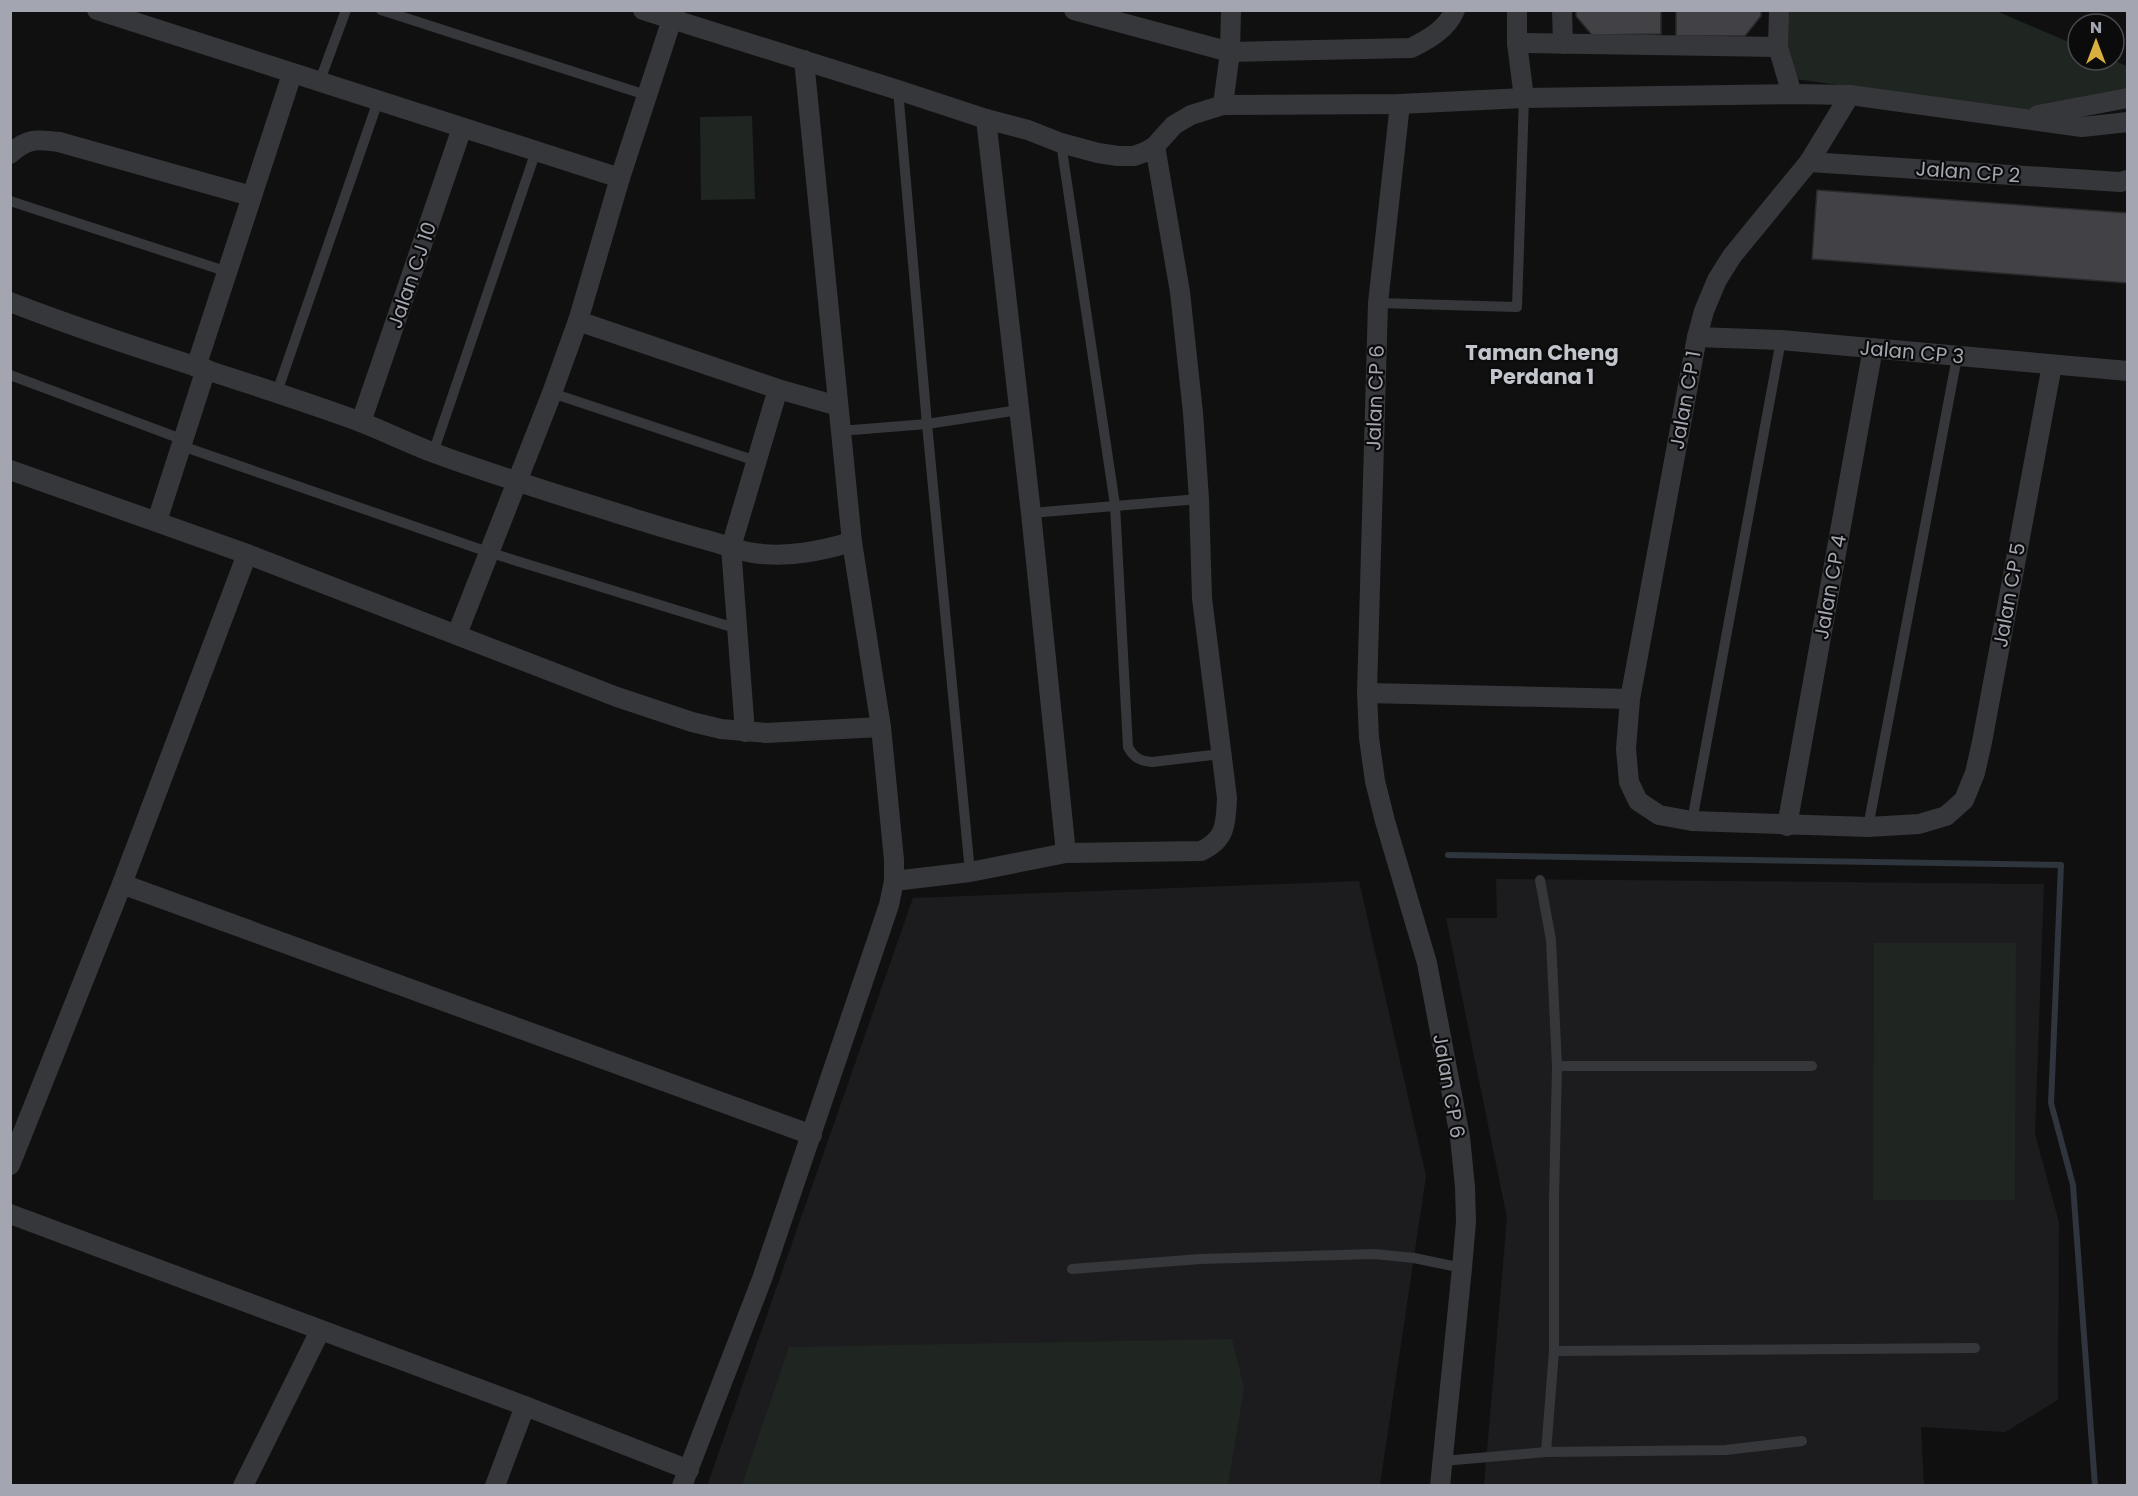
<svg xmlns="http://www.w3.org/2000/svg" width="2138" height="1496" viewBox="0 0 2138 1496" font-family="Poppins,sans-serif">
  <rect width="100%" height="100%" fill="#101011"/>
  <g fill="#1c1c1e">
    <polygon points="1496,879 2044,884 2035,1134 2059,1222 2058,1400 2005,1432 1921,1427 1924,1485 1484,1485 1507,1218 1446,918 1497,918"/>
    <polygon points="1359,881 1426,1176 1380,1485 707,1486 913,898"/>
  </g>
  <g fill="#1f2520">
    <polygon points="1994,10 2078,46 2078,60 2112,60 2127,66 2128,91 2040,113 1781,77 1781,11"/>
    <polygon points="752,116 755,199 701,200 700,117"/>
    <polygon points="1874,943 2016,943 2015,1200 1873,1200"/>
    <polygon points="1232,1339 1244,1388 1228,1485 742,1485 789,1347"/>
  </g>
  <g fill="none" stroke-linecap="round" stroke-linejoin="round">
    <polyline stroke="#2f353c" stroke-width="6" points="1448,855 2061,865 2051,1103 2073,1185 2095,1486"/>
  </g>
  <g fill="#424246" stroke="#2a2a2d" stroke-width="1.5">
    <polygon points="1576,10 1661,10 1661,34 1592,35 1576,16"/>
    <polygon points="1676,10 1761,10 1761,16 1745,36 1676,36"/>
    <polygon points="1817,190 2128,213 2128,283 1812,259"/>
  </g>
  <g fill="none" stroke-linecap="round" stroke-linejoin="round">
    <g stroke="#36373a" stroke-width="10">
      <polyline points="381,10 646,95"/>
      <polyline points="319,83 346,10"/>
      <polyline points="898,90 927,424 970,872"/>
      <path d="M1061 143 1115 505 1128 747C1134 758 1140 761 1152 762L1221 754"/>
      <polyline points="10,201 228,272"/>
      <polyline points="1378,303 1517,307 1524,98"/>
      <polyline points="10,375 184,440"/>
      <polyline points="277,392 378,101"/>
      <polyline points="552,393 756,461"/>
      <polyline points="840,431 927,424 1019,410"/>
      <polyline points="182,446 488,552 738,629"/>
      <polyline points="433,453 536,151"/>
      <polyline points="1031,513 1199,499"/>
      <polyline points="1692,821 1781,340"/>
      <polyline points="1868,827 1957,357"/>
      <polyline points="1540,880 1551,940 1557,1066 1554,1199 1554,1351 1546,1452"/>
      <polyline points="1557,1066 1812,1066"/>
      <polyline points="1072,1269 1200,1259 1374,1254 1414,1258 1462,1268"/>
      <polyline points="1554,1351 1975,1348"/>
      <polyline points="1443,1461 1546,1452 1726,1450 1802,1441"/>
    </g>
    <g stroke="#36373a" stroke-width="20">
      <polyline points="97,10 620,178"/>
      <polyline points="643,10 898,90 986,119 1028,130 1061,143 1098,153 1118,156 1134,156 1145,152 1155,146 1174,125 1191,115 1223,105 1400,104 1524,98 1792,94 1850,95 2082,127 2128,122"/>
      <path d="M1074 10 1230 52 1411 48C1429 39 1447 29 1455 10"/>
      <polyline points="1517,10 1517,43 1524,98"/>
      <polyline points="1562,10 1563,44"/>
      <polyline points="1779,10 1778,47 1792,94"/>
      <polyline points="1517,43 1778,47"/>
      <polyline points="1850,95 1809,162 1732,256 1717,280 1704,311 1697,337 1630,699 1626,749 1629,782 1638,801 1659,815 1692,821 1868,827 1919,824 1946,816 1964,800 1975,773 1982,742 2052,365"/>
      <polyline points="1400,104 1378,303 1367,693 1369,738 1375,781 1385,821 1427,963 1460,1137 1465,1187 1466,1222 1462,1268 1440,1486"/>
      <polyline points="1223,105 1230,52 1231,10"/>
      <polyline points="2038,115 2128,98"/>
      <polyline points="986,119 1031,513 1066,853"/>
      <path d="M10 154C27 138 37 139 59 142L251 196"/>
      <polyline points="1809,162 2120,182 2128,180"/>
      <path d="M10 302C125 347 243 379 358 421 384 431 408 443 434 453 499 477 566 497 632 518 658 526 684 534 710 541 725 545 739 551 754 553 788 558 820 551 852 542"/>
      <polyline points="578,321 778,389 838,406"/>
      <polyline points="1697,337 1781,340 2128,371"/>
      <polyline points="196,367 292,74"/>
      <polyline points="361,422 462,128"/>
      <polyline points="10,470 247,554 617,697 692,722 721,729 766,733 881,727"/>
      <polyline points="157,521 206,369"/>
      <polyline points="457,634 552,393 578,321 620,178 675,10"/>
      <polyline points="1367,693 1630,699"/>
      <polyline points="745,732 731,547 778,389"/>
      <polyline points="1787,826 1873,348"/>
      <path d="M894 881 970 872 1066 853 1201 851C1226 840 1226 823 1227 798L1202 598 1199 499 1193 413 1180 292 1155 146"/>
      <polyline points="122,884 812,1135"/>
      <polyline points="10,1165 122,884 247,554"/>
      <polyline points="10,1214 525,1406 689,1470"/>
      <polyline points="243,1486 320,1331"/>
      <polyline points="495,1486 525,1406"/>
      <polyline points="682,1486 762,1279 889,905 894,881 894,860 881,727 852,542 804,60"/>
    </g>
  </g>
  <g text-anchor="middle" stroke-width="4.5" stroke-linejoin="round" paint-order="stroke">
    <g font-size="20" fill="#a3a6b0" stroke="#0b0b0c">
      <text transform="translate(1968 172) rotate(4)" y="7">Jalan CP 2</text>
      <text transform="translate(412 275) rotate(-71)" y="7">Jalan CJ 10</text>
      <text transform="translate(1912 352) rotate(5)" y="7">Jalan CP 3</text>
      <text transform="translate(1375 398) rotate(-88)" y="7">Jalan CP 6</text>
      <text transform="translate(1685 400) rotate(-80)" y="7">Jalan CP 1</text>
      <text transform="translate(1830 587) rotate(-80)" y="7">Jalan CP 4</text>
      <text transform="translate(2009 595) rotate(-80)" y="7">Jalan CP 5</text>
      <text transform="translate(1449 1086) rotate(80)" y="7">Jalan CP 6</text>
    </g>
    <g font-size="21" font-weight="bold" fill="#c3c5cd" stroke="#0b0b0c">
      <text x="1542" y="360">Taman Cheng<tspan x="1542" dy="24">Perdana 1</tspan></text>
    </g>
  </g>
  <rect width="2138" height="1496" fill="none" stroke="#a3a6b0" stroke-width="24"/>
  <g transform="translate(2096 42)"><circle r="28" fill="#0b0b0c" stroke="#48494e" stroke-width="1.5"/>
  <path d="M0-4.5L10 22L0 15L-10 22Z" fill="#d9af40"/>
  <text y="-9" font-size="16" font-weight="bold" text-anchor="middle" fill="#a3a6b0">N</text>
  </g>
</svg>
